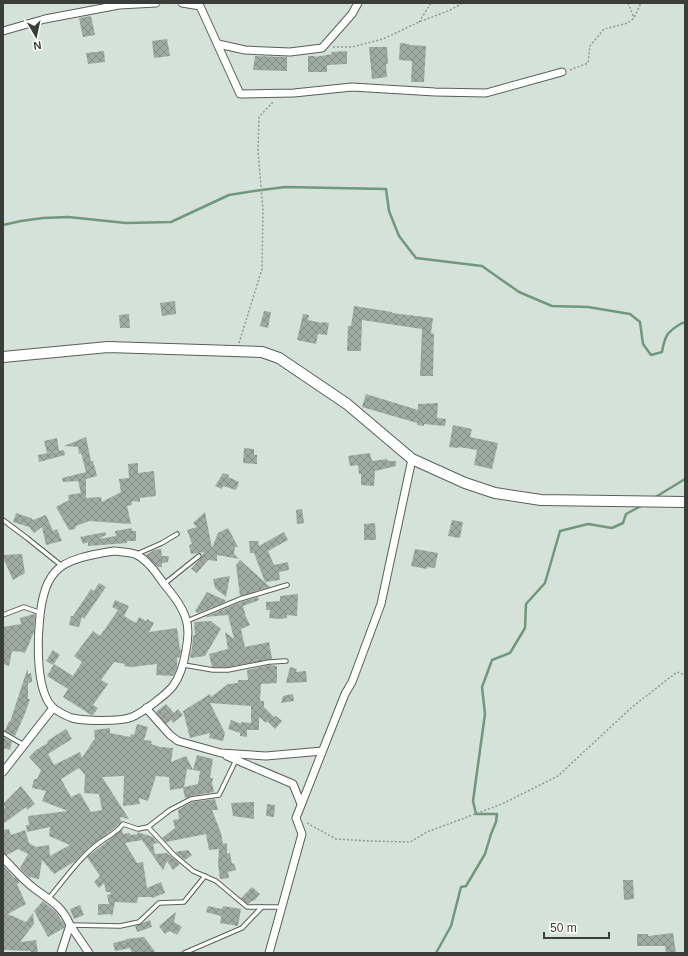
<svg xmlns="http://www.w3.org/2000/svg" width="688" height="956" viewBox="0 0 688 956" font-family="Arial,sans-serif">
  <defs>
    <pattern id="building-cross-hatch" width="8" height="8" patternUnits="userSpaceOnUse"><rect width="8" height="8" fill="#9faaa2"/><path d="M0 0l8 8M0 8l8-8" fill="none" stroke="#838c85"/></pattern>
  </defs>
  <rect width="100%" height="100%" fill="#d5e2d9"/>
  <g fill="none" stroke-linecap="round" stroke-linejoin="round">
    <g stroke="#70987d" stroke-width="2.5">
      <path d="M3 225 21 221 43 218 68 217 126 223 171 222 229 195 254 191 285 187 386 189 389 211 399 236 416 258 482 266 519 292 552 306 588 307 630 314 640 322 643 344 651 355 662 352C665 335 667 332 682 323H685"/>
      <polyline points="654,498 685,479"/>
      <polyline points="436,953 451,926 461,887 466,886 485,854 491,834 496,822 497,814 476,814 473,801 485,714 482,687 492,660 510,653 525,628 526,604 545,583 560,531 588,524 612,528 623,523 626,514 641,506"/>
    </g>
  </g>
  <g fill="url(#building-cross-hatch)" fill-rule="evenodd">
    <polygon points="91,16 95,35 83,37 79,18"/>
    <polygon points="167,39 170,56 154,58 152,41"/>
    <polygon points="400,43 409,44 409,45 426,46 424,82 411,82 412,61 399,60"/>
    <polygon points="369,47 387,47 388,64 386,64 387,77 372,79"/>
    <polygon points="104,51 105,62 88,64 86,53"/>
    <polygon points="347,51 347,64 327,65 327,72 308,72 308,56 315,56 315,57 332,54 331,52"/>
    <polygon points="255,56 287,57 287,71 253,70"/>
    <polygon points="175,301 176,314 162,316 160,303"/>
    <polygon points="354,306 392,312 392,313 433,318 431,333 434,334 433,376 420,376 422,329 362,320 361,351 347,351 348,326 351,326"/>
    <polygon points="264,311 271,312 268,328 260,326"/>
    <polygon points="129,314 130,328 120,328 119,315"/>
    <polygon points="303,314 309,315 308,320 322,323 322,322 329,323 327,335 318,334 316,344 297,340"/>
    <polygon points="366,394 418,410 418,404 438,403 437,418 446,419 445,426 424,424 424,426 417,425 417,423 362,407"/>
    <polygon points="453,425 472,429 470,437 498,443 492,469 474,465 477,450 459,447 458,448 449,447"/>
    <polygon points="86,437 91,461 93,461 97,476 86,479 86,498 101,497 102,502 121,492 119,479 129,478 128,464 138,463 138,473 154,471 156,496 140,498 140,502 132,501 132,505 127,506 131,524 89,521 76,526 75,529 69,530 56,507 69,500 68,495 81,493 78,481 63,482 62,478 86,472 81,453 79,454 78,447 64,446"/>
    <polygon points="57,438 59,451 47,453 44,441"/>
    <polygon points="244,448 254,449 254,455 257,455 257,464 243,463"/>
    <polygon points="64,450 65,455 39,462 38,455"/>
    <polygon points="370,453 372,461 387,459 388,461 396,461 396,466 375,471 374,486 361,485 361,474 359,474 358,465 350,466 348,456"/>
    <polygon points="223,473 229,475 228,477 239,482 236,490 223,486 222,489 215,486"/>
    <polygon points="302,509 304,523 297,524 296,510"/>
    <polygon points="205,512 212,548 218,533 228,528 238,547 235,547 234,554 239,559 217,555 217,561 208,560 197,573 191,569 201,558 204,552 191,554 189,545 192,544 187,530 197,527 193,523"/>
    <polygon points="16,513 31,518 33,520 46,515 53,531 57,529 62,541 46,545 42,527 34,533 29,527 13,522"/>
    <polygon points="452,520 463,522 460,538 448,536"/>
    <polygon points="375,523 376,540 364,540 364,524"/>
    <polygon points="132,528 132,531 136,531 136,541 127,541 127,543 88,546 88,542 83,544 80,537 106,532 106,535 98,539 116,536 115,531"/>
    <polygon points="284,532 288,540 268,551 274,565 288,562 289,570 279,572 280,580 265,582 254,553 250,553 249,541 258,541 259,546"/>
    <polygon points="161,549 162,556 169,556 168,562 162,563 162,567 158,567 146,555 154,550"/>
    <polygon points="415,549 438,553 435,568 427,567 427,569 411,566"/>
    <polygon points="22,554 25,573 13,580 4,560 4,555"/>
    <polygon points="240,560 258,576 270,587 240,596 236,565"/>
    <polygon points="230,576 226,597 215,588 213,579"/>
    <polygon points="99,583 106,587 84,619 82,617 79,627 69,625 71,616 73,616 91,589 94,591"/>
    <polygon points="207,592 225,600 225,602 198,613 195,611"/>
    <polygon points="298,594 297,616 287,615 287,618 279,619 269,618 270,610 266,610 266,602 280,601 280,596"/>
    <polygon points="258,597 259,600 243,606 246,617 250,625 241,629 245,647 269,642 272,659 228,667 212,667 209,654 228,649 225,632 234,639 228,615 205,617 241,602"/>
    <polygon points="115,600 129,606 124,616 136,623 139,617 146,621 147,619 154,623 149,632 177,628 180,650 181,649 180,657 177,658 177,668 173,676 156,675 157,664 131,667 124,666 125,664 114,662 101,680 108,684 93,705 98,708 93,715 91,715 63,697 68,689 47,676 54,664 73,676 82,662 74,656 93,631 100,636 118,610 112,607"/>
    <polygon points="34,614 35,614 34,632 25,653 18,651 18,652 12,651 9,666 3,664 3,627 21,624 20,618"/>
    <polygon points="211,621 221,629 205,656 191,658 190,656 192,648 193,635 195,635 194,622"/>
    <polygon points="53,650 60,655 53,665 46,661"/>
    <polygon points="269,665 277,666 277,683 261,684 260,701 264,701 264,707 274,717 276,716 282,721 275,729 267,721 266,723 259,717 259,730 247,730 247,737 240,736 240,733 228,729 231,720 241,724 241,722 251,723 251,706 210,703 225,733 223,741 209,738 210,733 190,738 183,711 210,694 211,697 228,684 238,683 238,680 248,680 247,670"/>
    <polygon points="290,667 297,669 296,672 306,671 307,682 286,683"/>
    <polygon points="27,670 28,670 28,674 31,673 32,679 32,682 28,683 28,699 30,699 24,716 15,736 5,731 9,721 10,722"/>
    <polygon points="293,694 294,701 281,703 283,696"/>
    <polygon points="166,704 174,713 178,709 183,715 173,723 171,720 166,724 156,712"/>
    <path d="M137 724 148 727 144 740 152 741 151 744 160 747 173 748 171 762 186 756 193 770 187 769 184 787 198 784 200 771 193 770 197 755 213 759 210 778H213L212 783 214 792 191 796 185 798 183 788 170 790 169 777 156 776 148 801 139 798 140 804 123 806 124 776 102 777 129 819 120 817 121 822 116 827 90 846 74 862 54 874 42 860 39 879 29 877 20 868 28 854 18 849 7 855 3 853V830L9 829 11 835 25 830 29 843 36 847 49 845 50 856 70 845 49 836 50 827 27 832 26 825H29L28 816 68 811 42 801 46 791 32 788 34 779H37L41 770 29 757 36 750 48 743 47 741 66 729 72 739 48 754 54 765 80 752 82 758 95 738 94 730 110 728V733L130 737 131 734 134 735ZM79 768 85 775 84 793 99 794 102 810 91 812 80 793 71 797 61 779Z"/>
    <polygon points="3,737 12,742 10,750 3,748"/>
    <polygon points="21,786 35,804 27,810 26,807 3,824 3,810 5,807 3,804"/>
    <polygon points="215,799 218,810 212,810 221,833 223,844 227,843 227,854 230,853 232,864 234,863 236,870 228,872 229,878 220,879 218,864 219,849 209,850 206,834 166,842 162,838 175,828 173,820 179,819 178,810 192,802"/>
    <polygon points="254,802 254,819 233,816 231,803"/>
    <polygon points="267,804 275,805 274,817 266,816"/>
    <polygon points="122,830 123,834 130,833 130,835 138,834 137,832 153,837 158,843 153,844 155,854 167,853 180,864 173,870 167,861 163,870 142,840 125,843 137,863 143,862 147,888 161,882 165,893 152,898 152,897 138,897 137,903 115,902 112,917 111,914 98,915 98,904 109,904 107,895 111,894 110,892 106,892 104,883 99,888 94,882 100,876 87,857"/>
    <polygon points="188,850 192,855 185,860 175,852"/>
    <polygon points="3,865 14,878 15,877 20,882 17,884 26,904 8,914 26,922 33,913 34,924 20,942 36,940 38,953 31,953 31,951 3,950"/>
    <polygon points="623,880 633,880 634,899 624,900"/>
    <polygon points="252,887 260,894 254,901 253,900 248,904 241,898"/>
    <polygon points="43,901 56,912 65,925 64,928 48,937 34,911"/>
    <polygon points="80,905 84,915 74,919 70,909"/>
    <polygon points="208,906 222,909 223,906 241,909 238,926 220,923 221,916 206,912"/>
    <polygon points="176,912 174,922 182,927 177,935 170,931 165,934 159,926"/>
    <polygon points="150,920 152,927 137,932 135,926"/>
    <polygon points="673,933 676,953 666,953 665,946 637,946 637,934 648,934 648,936"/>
    <polygon points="144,937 156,953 132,953 130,948 115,951 113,943 126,940 126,939"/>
  </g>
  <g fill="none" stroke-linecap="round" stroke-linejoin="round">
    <defs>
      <g id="lane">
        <polyline points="3,520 27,538 62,566"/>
        <polyline points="137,554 162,543 177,534"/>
        <polyline points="164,584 199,556"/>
        <polyline points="3,615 24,607 41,613"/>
        <polyline points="187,621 240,599 287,585"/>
        <polyline points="184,665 213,670 228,670 269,662 286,661"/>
        <polyline points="3,733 24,745"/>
        <polyline points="148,827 174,855 193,871 216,881 247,907 282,907"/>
        <path d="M49 898C65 879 80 857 99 843 108 836 117 833 123 824L138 829 148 827 170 810 191 799 219 795 236 760"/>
        <polyline points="71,925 120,926 139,922 159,903 184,902 205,876"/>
        <polyline points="184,953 242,928 262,907"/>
      </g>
      <g id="street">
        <polyline points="182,3 200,6 240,94 294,93 352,87 435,92 486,93 562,72"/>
        <polyline points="3,31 45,19 119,5 156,3"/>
        <polyline points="218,44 245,50 290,52 322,48 352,14 358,3"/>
        <path d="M114 551C121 552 128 552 135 554 147 559 157 574 164 584 173 595 182 606 186 619 189 628 188 640 186 650 184 663 181 675 173 686 167 694 142 713 132 717 120 722 85 721 72 718 66 716 61 713 56 710 32 695 37 617 44 594 46 586 50 578 55 572 67 558 96 554 114 551Z"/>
        <polyline points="146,708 170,735 178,741 221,753 266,756 322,751"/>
        <polyline points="227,756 293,784 301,804"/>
        <polyline points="3,772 53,708"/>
        <path d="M3 858C13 868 23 880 35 889 50 900 62 906 70 925L61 953"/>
        <polyline points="70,925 89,953"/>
        <polyline points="269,953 302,834 296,818 345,694 352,682 381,604 412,459"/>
      </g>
      <polyline id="secondary" points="3,357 108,347 262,352 279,358 347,404 412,459 465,483 495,493 541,500 685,502"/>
    </defs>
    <use href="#lane" stroke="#566059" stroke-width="5.5"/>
    <use href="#street" stroke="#566059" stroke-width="9"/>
    <use href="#secondary" stroke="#566059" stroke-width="12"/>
    <g stroke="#8f9892" stroke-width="1.5" stroke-dasharray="2 2" stroke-linecap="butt">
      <polyline points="628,3 634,18"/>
      <polyline points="419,22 431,3"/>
      <polyline points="333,47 352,47 383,39 419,22 448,11 463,3"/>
      <polyline points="570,70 588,63 590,46 604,29 628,23 634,18 641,3"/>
      <polyline points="239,343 262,269 263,210 258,151 259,117 273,102"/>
      <polyline points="307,823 336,839 370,841 410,842 427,832 502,804 558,776 631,708 677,672 685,675"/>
    </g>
    <use href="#lane" stroke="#fff" stroke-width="3.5"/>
    <use href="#street" stroke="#fff" stroke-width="7"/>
    <use href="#secondary" stroke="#fff" stroke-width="10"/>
  </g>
  <rect width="688" height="956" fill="none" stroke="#393e3a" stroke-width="8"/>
  <g transform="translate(36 36) rotate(171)" stroke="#ffffff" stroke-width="3" paint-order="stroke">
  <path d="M0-3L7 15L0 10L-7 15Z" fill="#393e3a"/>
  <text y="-6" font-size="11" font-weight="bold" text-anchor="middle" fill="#393e3a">N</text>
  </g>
  <path d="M544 932v6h65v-6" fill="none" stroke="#393e3a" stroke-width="2"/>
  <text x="550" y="932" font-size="12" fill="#393e3a" stroke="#ffffff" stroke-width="3" paint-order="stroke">50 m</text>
</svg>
